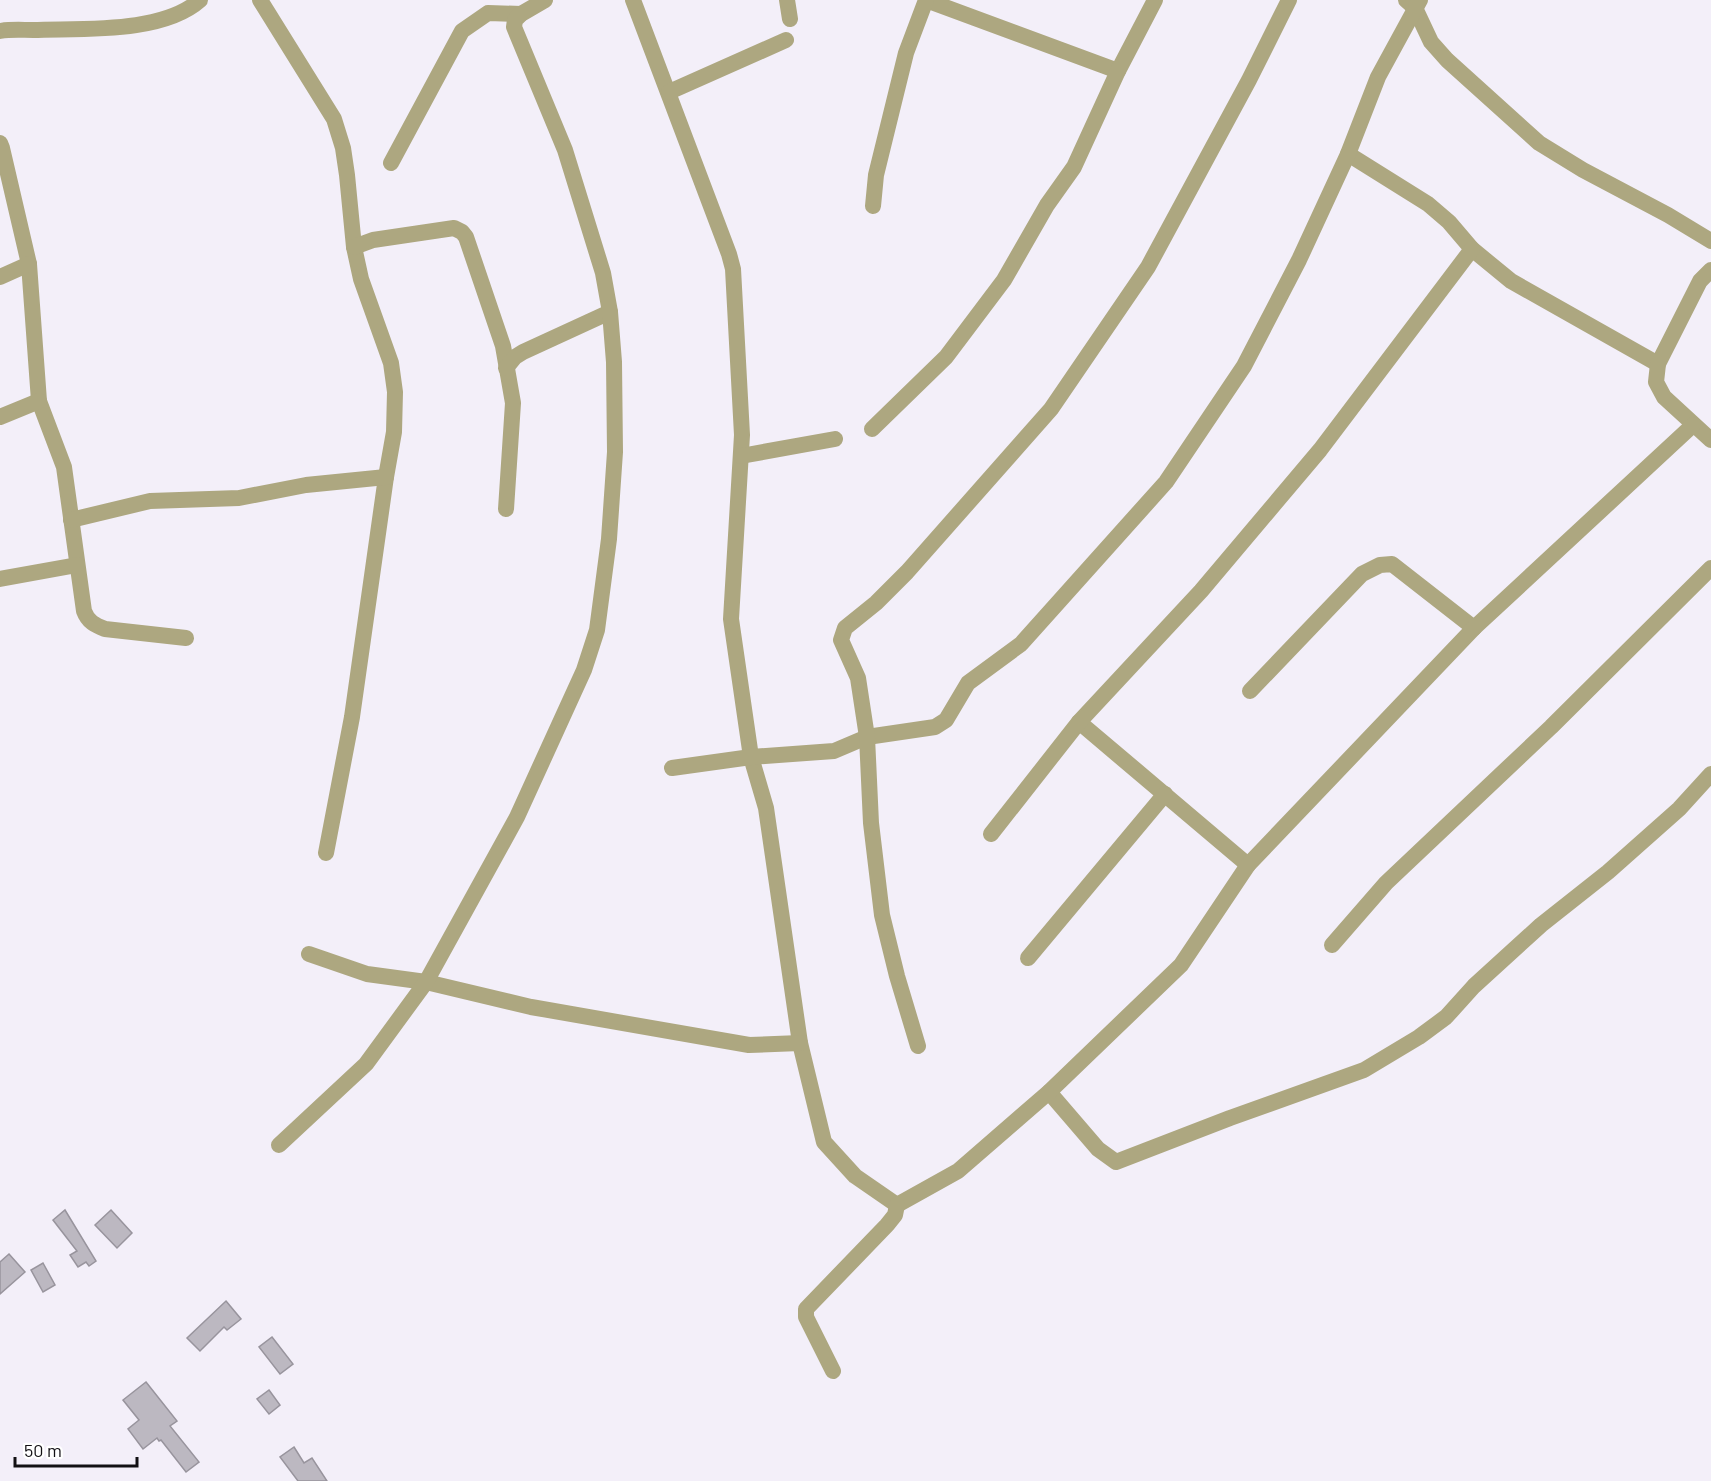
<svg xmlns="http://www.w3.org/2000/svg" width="1711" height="1481" viewBox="0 0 1711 1481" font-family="Barlow,sans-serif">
  <rect width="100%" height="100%" fill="#f3eff9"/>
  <g fill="#bcb8c1" stroke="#98949d" stroke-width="1.5">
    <polygon points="65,1210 96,1261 89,1266 86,1262 78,1267 70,1255 77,1251 53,1220"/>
    <polygon points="111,1210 132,1233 117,1248 95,1225"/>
    <polygon points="9,1254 25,1272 0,1294 0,1262"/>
    <polygon points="43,1263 55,1285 43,1292 31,1270"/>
    <polygon points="226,1301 241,1319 227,1330 224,1327 200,1351 187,1338"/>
    <polygon points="272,1337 293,1364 280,1374 259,1347"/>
    <polygon points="146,1382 177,1421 170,1426 199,1462 186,1472 161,1440 159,1441 157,1438 143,1449 128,1429 139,1420 123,1400"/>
    <polygon points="269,1390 280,1405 269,1414 257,1399"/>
    <polygon points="294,1447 304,1463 312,1458 327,1481 298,1481 280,1457"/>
  </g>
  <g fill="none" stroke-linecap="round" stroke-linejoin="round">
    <g stroke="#ada780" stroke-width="16">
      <polyline points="260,0 334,119 343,148 347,175 354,247 361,279 391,363 395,392 394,432 386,477 352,717 326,853"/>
      <polyline points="633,0 729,254 733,269 742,435 731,619 751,757 766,808 800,1043 824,1142 855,1176 897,1205"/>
      <polyline points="787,0 790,19"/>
      <polyline points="926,0 1118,71"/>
      <polyline points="1406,0 1415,8 1431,42 1447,60 1539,143 1583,170 1668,215 1711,241"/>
      <path d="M0 31C11 29 22 30 33 30 81 28 162 34 200 0"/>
      <polyline points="669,92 786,40"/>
      <path d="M0 143 2 148 29 264 39 401 64 467 84 611C88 622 95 625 105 629L186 638"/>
      <polyline points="1348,154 1428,204 1449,222 1472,249 1511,281 1658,364"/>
      <polyline points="391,163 462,31 488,13 521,14"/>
      <polyline points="873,206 876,175 906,53 926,0"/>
      <polyline points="354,247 373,240 454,228 462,232 466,237 503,346 513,403 506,509"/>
      <polyline points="1711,270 1700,281 1658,364 1656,382 1664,397 1711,440"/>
      <polyline points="0,277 29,264"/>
      <polyline points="506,368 515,357 523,352 610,312"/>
      <polyline points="0,417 39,401"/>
      <polyline points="872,429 946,357 1004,280 1047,205 1074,167 1118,71 1155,0"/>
      <polyline points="741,456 835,439"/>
      <polyline points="71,520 150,501 239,498 306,485 386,477"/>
      <polyline points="0,579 77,565"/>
      <polyline points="1250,691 1362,574 1380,565 1392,564 1474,628"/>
      <polyline points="1079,722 1248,865"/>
      <polyline points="672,768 751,757 834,751 867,737 935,727 946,720 968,683 1021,644 1166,482 1244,366 1299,260 1348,154 1378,77 1420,0"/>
      <polyline points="991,834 1079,722 1201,591 1320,450 1472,249"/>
      <polyline points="1332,945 1386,883 1551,727 1711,568"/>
      <polyline points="309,954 367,974 426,982 531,1007 749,1045 800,1043"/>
      <polyline points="1028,958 1165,794"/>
      <polyline points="918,1046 897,976 882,915 871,823 867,737 858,678 841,640 845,628 876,603 907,572 1051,409 1148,267 1249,80 1289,0"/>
      <polyline points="1049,1092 1098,1149 1116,1162 1230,1118 1364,1070 1419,1037 1446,1017 1474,986 1541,925 1608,872 1679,809 1711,774"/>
      <polyline points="279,1145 366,1064 426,982 517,817 584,670 597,630 609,539 615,452 614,362 610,312 603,273 565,150 514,27 515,20 521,14 545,0"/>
      <polyline points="897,1205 958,1171 1049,1092 1181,965 1248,865 1474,628 1693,425"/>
      <polyline points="833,1371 806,1317 806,1309 887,1225 895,1215 897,1205"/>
    </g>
  </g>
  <path d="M15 1457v9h122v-9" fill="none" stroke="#121014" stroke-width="3"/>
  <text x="24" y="1457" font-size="18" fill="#121014" stroke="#ffffff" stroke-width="4.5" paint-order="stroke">50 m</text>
</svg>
